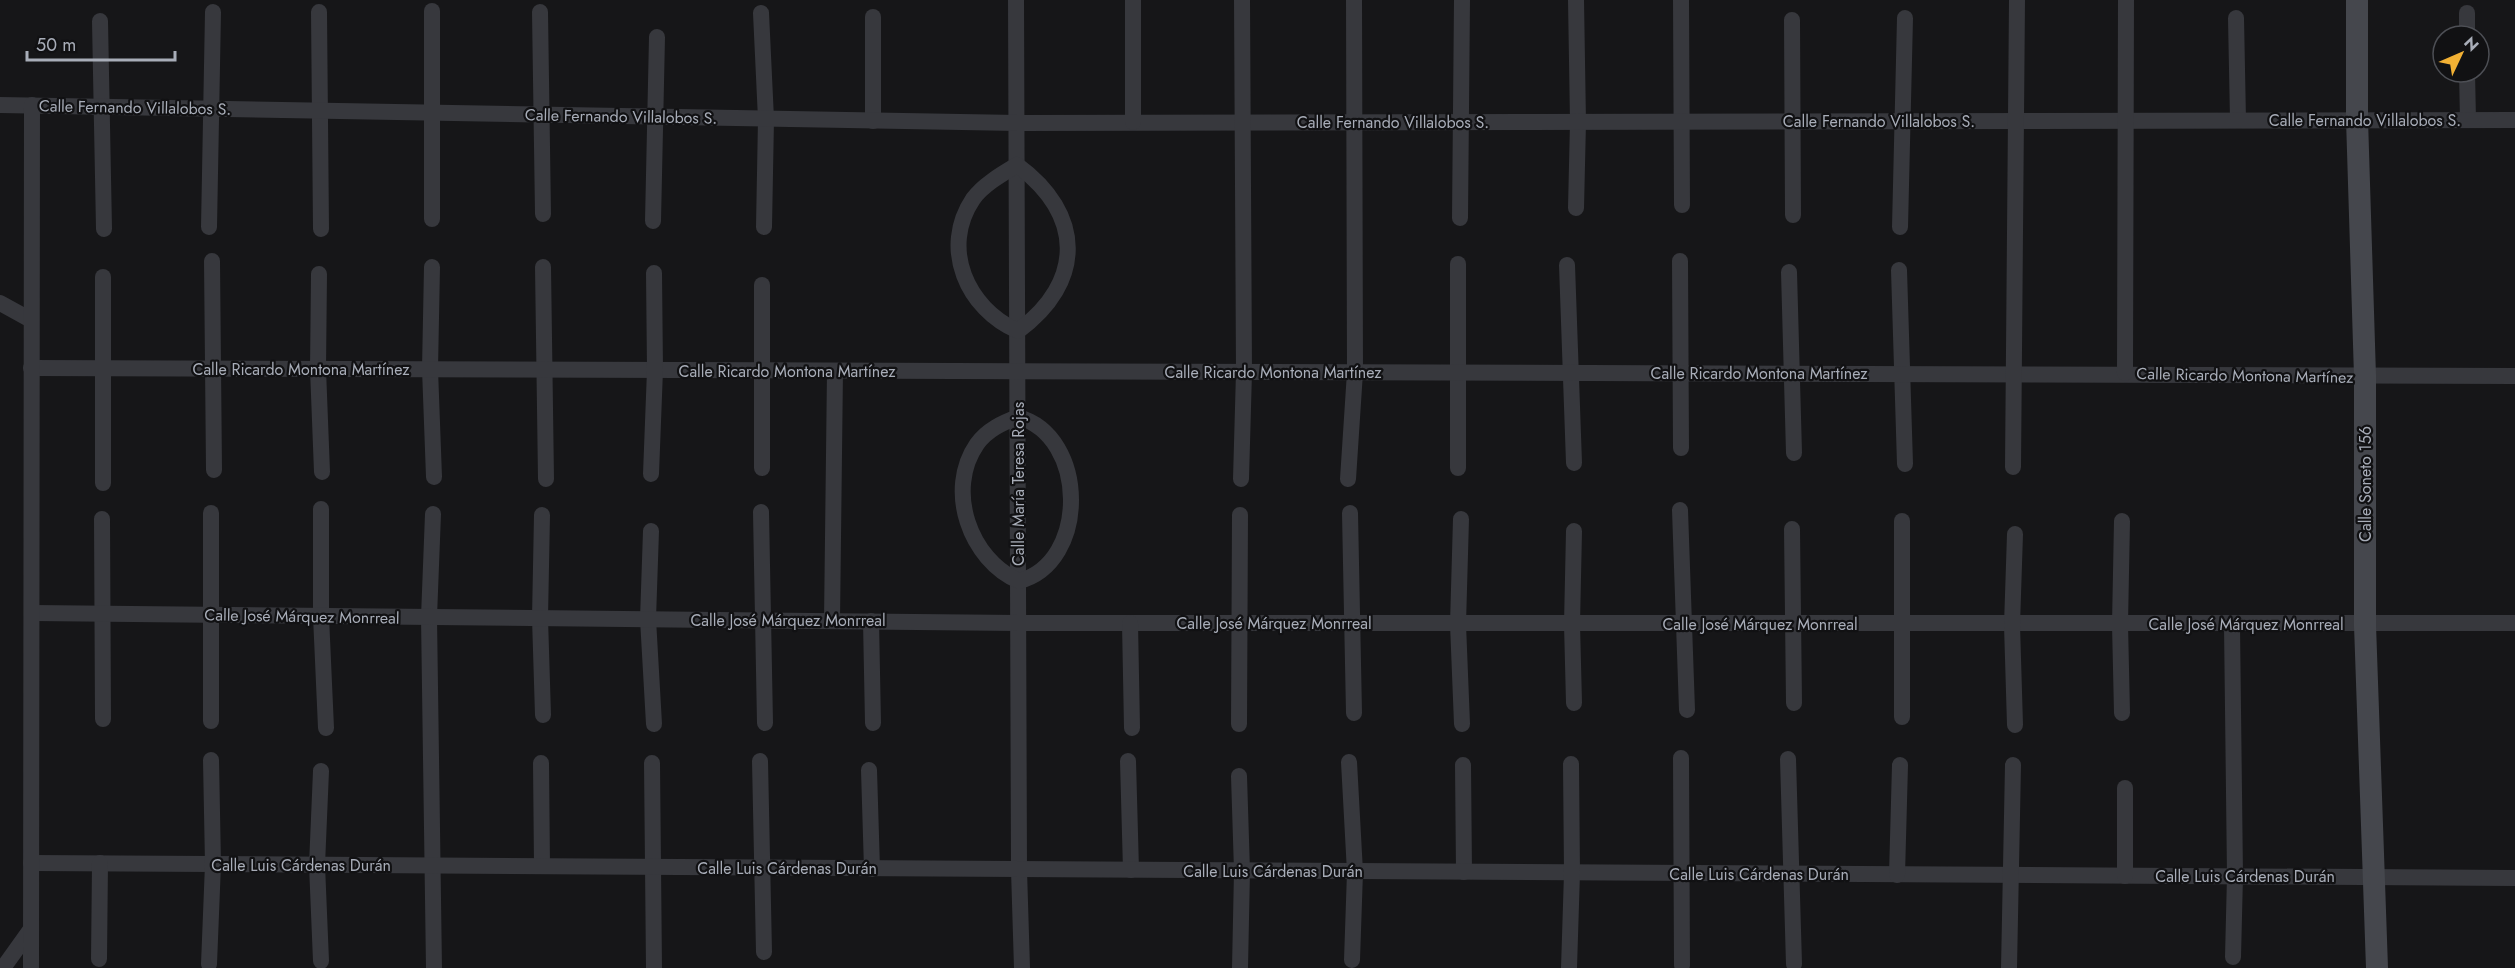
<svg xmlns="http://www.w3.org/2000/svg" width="2515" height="968" viewBox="0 0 2515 968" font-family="Jost,sans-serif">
  <rect width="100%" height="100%" fill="#161618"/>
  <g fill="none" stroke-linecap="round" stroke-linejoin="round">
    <g stroke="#37383d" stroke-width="16">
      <polyline points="1016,0 1019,870 1022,968"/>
      <polyline points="1576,0 1578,122 1576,208"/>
      <polyline points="1681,0 1682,205"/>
      <polyline points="319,12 321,229"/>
      <polyline points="540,12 543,214"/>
      <polyline points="761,13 766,119 764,227"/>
      <polyline points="2467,13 2467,36"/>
      <polyline points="873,17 873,121"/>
      <polyline points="2236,18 2238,120"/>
      <polyline points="1792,20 1793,215"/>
      <polyline points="100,21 104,229"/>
      <polyline points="2467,72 2468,120"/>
      <polyline points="0,105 1018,123 2515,120"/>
      <polyline points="1133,122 1133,0"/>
      <path d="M1017 165C1084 214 1085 282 1018 331 967 309 940 248 973 199 983 185 1002 174 1017 165Z"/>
      <polyline points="1460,218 1462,0"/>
      <polyline points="432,219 432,11"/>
      <polyline points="653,221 657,37"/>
      <polyline points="209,227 213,12"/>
      <polyline points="1900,227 1905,18"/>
      <polyline points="212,261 214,470"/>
      <polyline points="1680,261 1681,448"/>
      <polyline points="1458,264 1458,468"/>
      <polyline points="1567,265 1574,463"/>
      <polyline points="432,267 430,369 434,477"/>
      <polyline points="543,267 546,479"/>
      <polyline points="1899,270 1905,464"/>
      <polyline points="1789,272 1794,453"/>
      <polyline points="319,274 318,369 322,472"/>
      <polyline points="762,285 762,468"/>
      <polyline points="0,303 31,320"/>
      <polyline points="31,368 2515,376"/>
      <polyline points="2125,373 2126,0"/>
      <path d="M1018 417C1088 436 1089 563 1019 581 970 560 945 490 977 444 987 430 1002 423 1018 417Z"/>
      <polyline points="2013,467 2017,0"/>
      <polyline points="651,474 655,370 654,273"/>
      <polyline points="1241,479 1244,372 1242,0"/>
      <polyline points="1348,479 1355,372 1354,0"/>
      <polyline points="103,483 103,277"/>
      <polyline points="321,509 321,616 326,728"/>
      <polyline points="1680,510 1687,710"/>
      <polyline points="761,512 765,723"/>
      <polyline points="1350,513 1354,713"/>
      <polyline points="433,514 429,617 434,968"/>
      <polyline points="542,515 540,618 543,715"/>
      <polyline points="102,519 103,719"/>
      <polyline points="1461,519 1458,624 1462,724"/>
      <polyline points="1902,521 1902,717"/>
      <polyline points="2122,521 2120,624 2122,713"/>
      <polyline points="1792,529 1794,703"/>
      <polyline points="651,531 648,619 654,724"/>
      <polyline points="1574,531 1572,624 1574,703"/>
      <polyline points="33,613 1018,623 2515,623"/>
      <polyline points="832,621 835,371"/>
      <polyline points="871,621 873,723"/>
      <polyline points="1130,623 1132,728"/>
      <polyline points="2232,625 2235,876 2233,957"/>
      <polyline points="211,721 211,513"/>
      <polyline points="1239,724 1240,515"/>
      <polyline points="2015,725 2012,625 2015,534"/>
      <polyline points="1681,758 1682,965"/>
      <polyline points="1788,759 1794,964"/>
      <polyline points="760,761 764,952"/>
      <polyline points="1128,761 1131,870"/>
      <polyline points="1349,762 1355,872 1352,960"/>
      <polyline points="541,763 542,866"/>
      <polyline points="652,763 654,968"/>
      <polyline points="1463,765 1464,872"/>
      <polyline points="869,770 872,869"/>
      <polyline points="1239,776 1242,871 1240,968"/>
      <polyline points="31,863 2515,878"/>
      <polyline points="1897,875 1900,765"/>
      <polyline points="2125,876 2125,788"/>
      <polyline points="99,959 100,863"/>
      <polyline points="321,961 317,865 321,771"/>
      <polyline points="209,964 213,864 211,760"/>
      <polyline points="3,968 31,929"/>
      <polyline points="31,968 32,105"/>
      <polyline points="1569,968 1572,873 1571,764"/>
      <polyline points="2009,968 2013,765"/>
    </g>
    <polyline stroke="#45474d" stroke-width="22" points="2357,0 2357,119 2365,376 2365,625 2377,968"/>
  </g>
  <g text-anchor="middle" stroke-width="4.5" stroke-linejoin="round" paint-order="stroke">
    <g font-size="16" fill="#a8adb8" stroke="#111113">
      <text transform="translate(135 107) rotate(1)" y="6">Calle Fernando Villalobos S.</text>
      <text transform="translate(621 116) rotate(1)" y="6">Calle Fernando Villalobos S.</text>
      <text x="2365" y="126">Calle Fernando Villalobos S.</text>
      <text x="1879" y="127">Calle Fernando Villalobos S.</text>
      <text x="1393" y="128">Calle Fernando Villalobos S.</text>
      <text x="301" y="375">Calle Ricardo Montona Martínez</text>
      <text x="787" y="377">Calle Ricardo Montona Martínez</text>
      <text x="1273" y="378">Calle Ricardo Montona Martínez</text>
      <text x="1759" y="379">Calle Ricardo Montona Martínez</text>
      <text transform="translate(2245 375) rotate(1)" y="6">Calle Ricardo Montona Martínez</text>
      <text transform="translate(1018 484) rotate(-90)" y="6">Calle María Teresa Rojas</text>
      <text transform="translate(2365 484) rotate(-90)" y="6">Calle Soneto 156</text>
      <text transform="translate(302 616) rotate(1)" y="6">Calle José Márquez Monrreal</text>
      <text x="788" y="626">Calle José Márquez Monrreal</text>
      <text x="1274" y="629">Calle José Márquez Monrreal</text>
      <text x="1760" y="630">Calle José Márquez Monrreal</text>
      <text x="2246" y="630">Calle José Márquez Monrreal</text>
      <text x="301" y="871">Calle Luis Cárdenas Durán</text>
      <text x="787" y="874">Calle Luis Cárdenas Durán</text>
      <text x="1273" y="877">Calle Luis Cárdenas Durán</text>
      <text x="1759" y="880">Calle Luis Cárdenas Durán</text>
      <text x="2245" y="882">Calle Luis Cárdenas Durán</text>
    </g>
  </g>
  <g transform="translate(2461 54) rotate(46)"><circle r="28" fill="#111113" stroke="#4d4f55" stroke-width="1.5"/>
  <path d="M0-4.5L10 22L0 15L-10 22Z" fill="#f2b134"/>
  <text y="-9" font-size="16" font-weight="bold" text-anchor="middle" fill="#a8adb8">N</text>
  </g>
  <path d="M27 51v9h148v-9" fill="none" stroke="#a8adb8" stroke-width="3"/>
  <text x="36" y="51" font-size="18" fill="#a8adb8" stroke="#111113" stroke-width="4.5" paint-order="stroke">50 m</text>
</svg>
